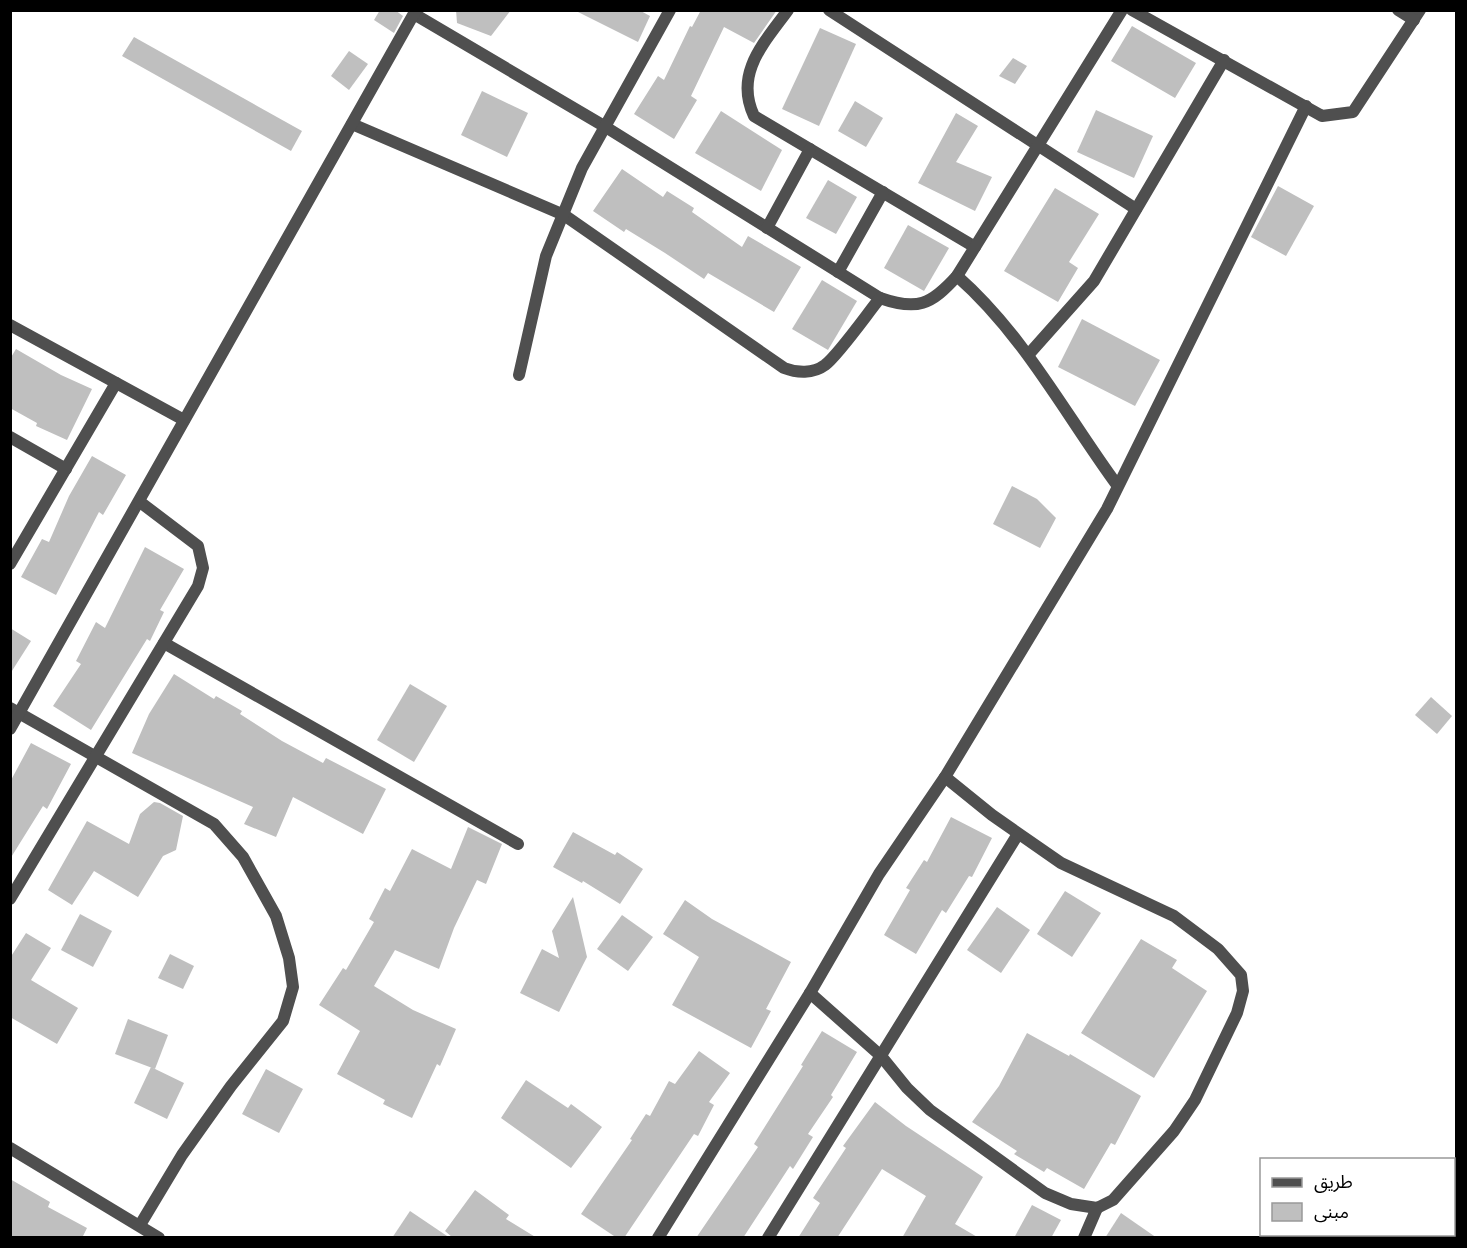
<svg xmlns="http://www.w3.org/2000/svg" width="1467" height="1248" viewBox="0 0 1467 1248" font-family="Helvetica,'Noto Sans Arabic',sans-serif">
  <rect width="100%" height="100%" fill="#fff"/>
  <g fill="#bfbfbf">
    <polygon points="380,10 395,10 403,16 394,33 374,20"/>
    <polygon points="456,10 511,10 491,36 457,23"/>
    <polygon points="574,10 639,10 650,16 638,42"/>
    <polygon points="701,10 777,10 754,43 724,27 691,96 697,100 674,139 634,114 658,76 664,80 690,26 692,27"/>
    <polygon points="1132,26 1196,63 1175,98 1111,61"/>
    <polygon points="820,28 856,44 819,126 782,109"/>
    <polygon points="134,37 302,131 291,151 122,56"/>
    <polygon points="349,51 368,64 349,90 331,76"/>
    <polygon points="1013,58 1027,66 1015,84 999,76"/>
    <polygon points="482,91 528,113 507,157 461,135"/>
    <polygon points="855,101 883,118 866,147 838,131"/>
    <polygon points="1096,110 1153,136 1134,178 1077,152"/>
    <polygon points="721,111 782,150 761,191 695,153"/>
    <polygon points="956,113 978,126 956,162 992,177 975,211 918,183"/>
    <polygon points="622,169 663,197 667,191 694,208 692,212 742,247 748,236 801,267 774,312 708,273 704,279 665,253 626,229 624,232 593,211"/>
    <polygon points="828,180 857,197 836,234 806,218"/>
    <polygon points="1278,186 1314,206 1286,256 1251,237"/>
    <polygon points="1055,188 1099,214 1069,262 1078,268 1058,302 1004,271"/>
    <polygon points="908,225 949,248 924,291 884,268"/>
    <polygon points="822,280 857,301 828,350 792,329"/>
    <polygon points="1082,319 1160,360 1135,406 1058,367"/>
    <polygon points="16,349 61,375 92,389 67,440 36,426 37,423 10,408 10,359"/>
    <polygon points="92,456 126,475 103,515 99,512 56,595 21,577 42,539 49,542 69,496"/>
    <polygon points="1012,486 1037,499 1056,518 1040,548 993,524"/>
    <polygon points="145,547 184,569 160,610 164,612 150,641 147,639 91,730 53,706 81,664 76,661 96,622 105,628"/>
    <polygon points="10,628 31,641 10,674"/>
    <polygon points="174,674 214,699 216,696 242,711 240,714 282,741 323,763 326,758 386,789 363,834 293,797 276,837 244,824 253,807 132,753 149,714"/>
    <polygon points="410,684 447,706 414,762 377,740"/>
    <polygon points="1431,697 1452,716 1437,734 1415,715"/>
    <polygon points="31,743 71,764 47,809 43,806 10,859 10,782"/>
    <polygon points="154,802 160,803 183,816 176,850 163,856 138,897 94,871 72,905 48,890 87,821 129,844 140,814"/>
    <polygon points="951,817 992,838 972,877 969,876 946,913 942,910 916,954 884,935 910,890 906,888 924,860 927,862"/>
    <polygon points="468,827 502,844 486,884 477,880 454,928 439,969 395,950 374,986 413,1010 456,1029 440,1066 437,1064 412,1118 383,1104 385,1100 337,1074 360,1031 319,1005 343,968 346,970 374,922 369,919 385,888 390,891 412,849 451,869"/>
    <polygon points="573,832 615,855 617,852 643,869 620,904 583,881 582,883 553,867"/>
    <polygon points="1065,891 1101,913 1072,957 1037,934"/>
    <polygon points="573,897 587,957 559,1012 520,993 542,949 559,958 552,931"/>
    <polygon points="685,900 712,919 791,962 766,1009 771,1011 751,1048 672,1005 699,957 663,934"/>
    <polygon points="997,907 1030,930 1001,973 967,950"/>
    <polygon points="80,914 112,931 93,967 61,950"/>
    <polygon points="622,915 653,937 628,971 597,949"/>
    <polygon points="26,933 51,948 31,980 78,1008 57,1044 10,1017 10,958"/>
    <polygon points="1141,939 1177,960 1172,968 1207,991 1154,1078 1081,1033"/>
    <polygon points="170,954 194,966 183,989 158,978"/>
    <polygon points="128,1019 168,1035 155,1069 115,1054"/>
    <polygon points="822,1031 857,1052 831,1095 833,1097 808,1134 813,1137 793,1169 790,1166 743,1238 696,1238 758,1147 754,1144 803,1066 801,1065"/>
    <polygon points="1027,1033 1069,1056 1070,1054 1141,1096 1115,1145 1111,1143 1084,1189 1047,1168 1044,1172 1014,1154 1017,1151 972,1122 999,1086"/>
    <polygon points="699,1051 730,1073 709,1102 714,1105 698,1136 694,1134 624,1238 617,1238 581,1214 632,1140 630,1139 646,1114 650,1116 669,1081 675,1084"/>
    <polygon points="151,1067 184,1083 167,1119 134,1103"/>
    <polygon points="266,1069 303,1089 279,1133 242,1114"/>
    <polygon points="526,1080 568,1108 571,1104 602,1127 571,1168 501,1118"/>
    <polygon points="875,1102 906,1126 983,1177 955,1224 979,1238 902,1238 926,1196 882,1169 837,1238 798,1238 820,1203 813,1198 846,1148 843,1146"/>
    <polygon points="10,1179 50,1202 48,1207 87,1228 82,1238 10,1238"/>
    <polygon points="475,1190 509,1215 506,1219 537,1238 453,1238 445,1231"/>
    <polygon points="1032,1205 1061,1220 1051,1238 1014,1238"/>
    <polygon points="410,1211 450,1238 392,1238"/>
    <polygon points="1121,1213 1157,1238 1105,1238"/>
  </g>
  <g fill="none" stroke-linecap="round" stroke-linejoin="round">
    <g stroke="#4f4f4f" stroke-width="12">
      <path d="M788 10C764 43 734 73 754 116L975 247"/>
      <polyline points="829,10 1136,209"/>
      <polyline points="1132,10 1322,116 1353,112 1420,10"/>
      <polyline points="1398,10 1414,20"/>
      <path d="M414 14 604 126 880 298C917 311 931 305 957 276L1122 10"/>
      <path d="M352 124 564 215 784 368C797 373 813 374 825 365 839 354 867 314 880 298"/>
      <polyline points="767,228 810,149"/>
      <polyline points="838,272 883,192"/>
      <path d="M957 276C1024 335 1065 414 1117 485"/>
      <polyline points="10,325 184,420"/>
      <polyline points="1029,354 1094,281 1224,60"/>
      <polyline points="519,375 546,256 582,168 670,10"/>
      <polyline points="10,437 66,469"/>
      <polyline points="10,564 116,383"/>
      <polyline points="164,643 518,844"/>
      <polyline points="10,708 214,824 243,857 276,916 289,958 293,987 283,1021 231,1086 182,1155 140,1225"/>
      <polyline points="10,729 416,10"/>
      <polyline points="10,899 198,586 203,568 198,546 140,502"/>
      <polyline points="810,993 881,1056 907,1088 930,1110 1045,1193 1071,1204 1097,1208 1113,1200 1174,1131 1195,1100 1237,1013 1243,991 1241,975 1218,949 1174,916 1061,863 992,815 945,777"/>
      <polyline points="10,1148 159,1238"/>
      <polyline points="658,1238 810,993 879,874 945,777 1107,509 1306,106"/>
      <polyline points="768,1238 1018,834"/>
      <polyline points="1084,1238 1097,1208"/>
    </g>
  </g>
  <rect width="1467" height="1248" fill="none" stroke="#000000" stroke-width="24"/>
  <rect x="1260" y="1158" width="195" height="78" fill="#ffffff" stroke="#999999" stroke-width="1.5"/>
  <rect x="1272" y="1178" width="30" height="9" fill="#4f4f4f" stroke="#999999" stroke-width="1.5"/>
  <text x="1314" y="1188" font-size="18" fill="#000000">طريق</text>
  <rect x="1272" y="1203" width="30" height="18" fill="#bfbfbf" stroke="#999999" stroke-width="1.5"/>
  <text x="1314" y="1218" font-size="18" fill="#000000">مبنى</text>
</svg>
